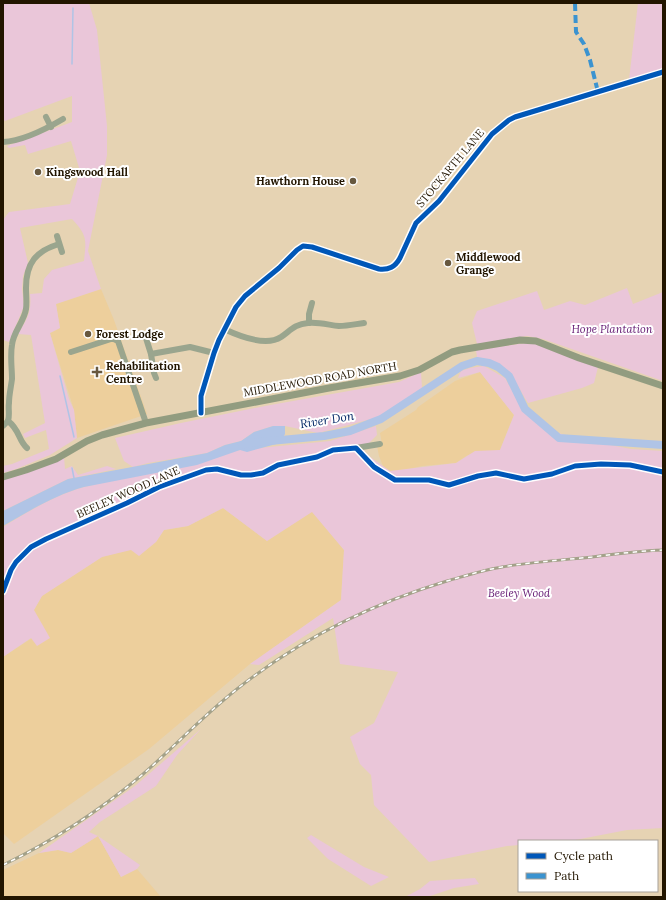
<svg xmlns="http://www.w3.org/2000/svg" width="666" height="900" viewBox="0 0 666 900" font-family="Lora,serif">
  <rect width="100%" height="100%" fill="#e6d3b3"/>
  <g fill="#edcf9c">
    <polygon points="101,289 114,320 147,414 77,438 74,410 50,333 60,328 56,304"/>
    <polygon points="480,372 514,415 500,450 468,455 456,463 422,466 404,470 390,471 383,466 379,456 377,446 382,444 380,433 416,410 418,407 455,381"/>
    <polygon points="223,508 267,541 312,511 344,550 341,600 250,664 149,749 14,844 3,833 3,657 32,638 34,610 42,596 102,557 156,542 164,530 188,526"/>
    <polygon points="98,836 121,877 137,869 161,897 3,897 3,870 39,853 58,850 71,853"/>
  </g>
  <g fill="#eac6d9">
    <path d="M3 3H89L97 30 107 126V155L88 251 101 289 56 304 60 328 50 333 69 399 74 410 77 438 50 455 16 469 3 473V466L12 464 49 449 46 430 25 438 23 434 45 423 31 335 18 334C27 319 32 312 30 294L42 293 44 279 52 270 84 261C86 240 88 236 72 219L20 228 28 263 23 276 22 289 24 306 9 342 3 340V220L9 212 70 204 80 171 71 141 28 154 25 145 9 148 7 146 72 122V96L5 121 3 119Z"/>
    <polygon points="638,3 663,3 663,69 629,80"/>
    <polygon points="627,288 633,304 663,292 663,381 543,339 527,336 477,344 472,323 477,311 537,291 544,310 570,301 585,305"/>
    <path d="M526 343 535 344 598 367 594 383 582 388 528 403C513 379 509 362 477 357L476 350Z"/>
    <path d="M484 366 505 378 517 399 545 429 575 438 631 449 663 451V828L627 830 570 841H519V845L507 846 429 862 374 805 371 775 360 764 350 737 374 723 398 672 340 664 333 618 259 665 250 664 341 600 344 550 312 512 267 541 223 508 188 526 164 530 156 542 139 556 131 550 102 557 42 596 34 610 50 638 37 646 31 638 3 657V527C29 511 55 495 84 487L240 450 330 441 376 426 377 435 363 449C369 458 381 464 390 471L456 463 475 451 500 450 514 415 480 372 458 378 461 371 470 368Z"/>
    <polygon points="421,372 422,388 379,417 318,433 285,426 273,426 254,432 241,441 225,445 207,453 148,463 133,467 124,461 115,438 181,423 265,406 399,382"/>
    <polygon points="64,457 65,469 72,466 78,475 107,466 116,469 68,479 3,511 3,479"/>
    <polygon points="201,729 177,755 156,786 100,822 89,832 98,836 140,865 137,869 121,877 98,836 71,853 58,850 39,853 135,786"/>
    <polygon points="311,835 364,867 389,877 371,886 328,859 307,838"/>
    <polygon points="475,878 479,884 454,888 427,897 405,897 420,889 430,881"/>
  </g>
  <path fill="#b0c4e6" d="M273 426H285V434L280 443 247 452 240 450 197 465 84 487C55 495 29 511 3 526V511L68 479 207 453 225 445 241 441 254 432Z"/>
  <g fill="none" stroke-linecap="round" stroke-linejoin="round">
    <g stroke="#b0c4e6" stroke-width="1.5">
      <polyline points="72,64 73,8"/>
      <polyline points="60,376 74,437"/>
      <polyline points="72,468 74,478"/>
    </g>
    <polyline stroke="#b0c4e6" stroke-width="8" points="242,445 249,443 324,436 350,431 381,419 462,366 477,361 489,363 498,367 509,376 525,409 559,438 663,445"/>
    <g stroke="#9aa58e" stroke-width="6">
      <polyline points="46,117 51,127"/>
      <path d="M3 142C23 141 46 129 63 119"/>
      <polyline points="57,236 62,252"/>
      <polyline points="309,323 309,314 312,303"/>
      <path d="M224 329C239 336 266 347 281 337 291 330 295 324 308 323 319 322 329 325 339 326 348 326 356 324 364 323"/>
      <polyline points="145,335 151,354 154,373 156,378"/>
      <polyline points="71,352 111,339 114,339 118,341 146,423"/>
      <polyline points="151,354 190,347 214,353"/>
      <path d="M201 413V396L214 353 219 340 236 307 245 296 279 268 297 250 303 246 312 247 379 269C389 270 395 267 400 258L416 223 439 201 492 134 509 120 515 117 663 72"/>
      <path d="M8 421C10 415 8 409 9 403 9 395 11 387 12 379 12 368 10 356 12 345 13 332 24 322 26 309 27 302 26 295 26 288 26 263 36 251 59 244"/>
      <path d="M3 426 8 421C20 430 18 440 27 448"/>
      <polyline points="3,591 11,570 16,562 31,547 46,539 127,503 159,487 206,470 217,469 241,475 251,475 263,473 278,465 317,457 333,450 356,448 380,444"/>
    </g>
    <polyline stroke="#929c80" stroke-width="7" points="3,477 26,470 56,459 87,441 102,435 146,423 329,388 400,376 419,370 452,352 460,350 520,340 536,341 579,358 663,386"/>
    <defs>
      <path id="rail" d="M3 865C53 841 99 811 142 775 174 747 203 716 237 689 299 640 371 604 447 581 465 576 483 570 502 567 532 562 562 560 592 557 615 554 639 551 663 550"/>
    </defs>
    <use href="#rail" stroke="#a3a189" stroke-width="3"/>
    <use href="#rail" stroke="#fff" stroke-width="1.5" stroke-dasharray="4.5" stroke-linecap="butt"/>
    <polyline stroke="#3b93d0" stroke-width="4" stroke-dasharray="8 4" stroke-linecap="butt" points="575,3 576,32 584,44 590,60 598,92"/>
    <defs>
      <g id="cycleway">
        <path d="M201 413V396L214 353 219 340 236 307 245 296 279 268 297 250 303 246 312 247 379 269C389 270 395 267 400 258L416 223 439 201 492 134 509 120 515 117 663 72"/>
        <polyline points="3,591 11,570 16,562 31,547 46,539 127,503 159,487 206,470 217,469 241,475 251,475 263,473 278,465 317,457 333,450 356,448 374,467 395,480 429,480 449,485 478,476 496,473 524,479 552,474 575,466 601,464 630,465 663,472"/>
      </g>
    </defs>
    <use href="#cycleway" stroke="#fff" stroke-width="8"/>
    <use href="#cycleway" stroke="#0057b8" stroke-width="5"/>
  </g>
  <g fill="#67583f" stroke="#fff" stroke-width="1.5">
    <circle cx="38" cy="172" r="4"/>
    <circle cx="353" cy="181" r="4"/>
    <circle cx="448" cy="263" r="4"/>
    <circle cx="88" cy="334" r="4"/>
    <path d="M95 366h4v4h4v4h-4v4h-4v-4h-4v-4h4z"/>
  </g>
  <g text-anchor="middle" stroke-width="4" stroke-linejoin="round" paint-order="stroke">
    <g font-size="11" fill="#221500" stroke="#fff">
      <text transform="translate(450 168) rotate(-50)" y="4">STOCKARTH LANE</text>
      <text transform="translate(320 379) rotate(-10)" y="4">MIDDLEWOOD ROAD NORTH</text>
      <text transform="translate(128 492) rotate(-24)" y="4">BEELEY WOOD LANE</text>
    </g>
    <g font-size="11" font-weight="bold" fill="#221500" stroke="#fff" text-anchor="start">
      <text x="46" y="176">Kingswood Hall</text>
      <text x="345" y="185" text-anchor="end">Hawthorn House</text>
      <text x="456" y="261">Middlewood<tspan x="456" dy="13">Grange</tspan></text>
      <text x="96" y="338">Forest Lodge</text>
      <text x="106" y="370">Rehabilitation<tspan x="106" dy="13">Centre</tspan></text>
    </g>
    <g font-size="11" font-style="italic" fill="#621671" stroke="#fff">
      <text x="612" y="333">Hope Plantation</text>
      <text x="519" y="597">Beeley Wood</text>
    </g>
    <g font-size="12" font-style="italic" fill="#052967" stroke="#fff">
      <text transform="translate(327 420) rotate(-9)" y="4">River Don</text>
    </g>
  </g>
  <rect width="666" height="900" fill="none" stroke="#221500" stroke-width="8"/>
  <rect x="518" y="840" width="140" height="52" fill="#ffffff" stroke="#a7a199"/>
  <rect x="526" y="853" width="20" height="6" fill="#0057b8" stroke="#a7a199"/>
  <text x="554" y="860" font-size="12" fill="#221500">Cycle path</text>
  <rect x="526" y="873" width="20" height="6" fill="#3b93d0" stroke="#a7a199"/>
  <text x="554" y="880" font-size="12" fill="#221500">Path</text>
</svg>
